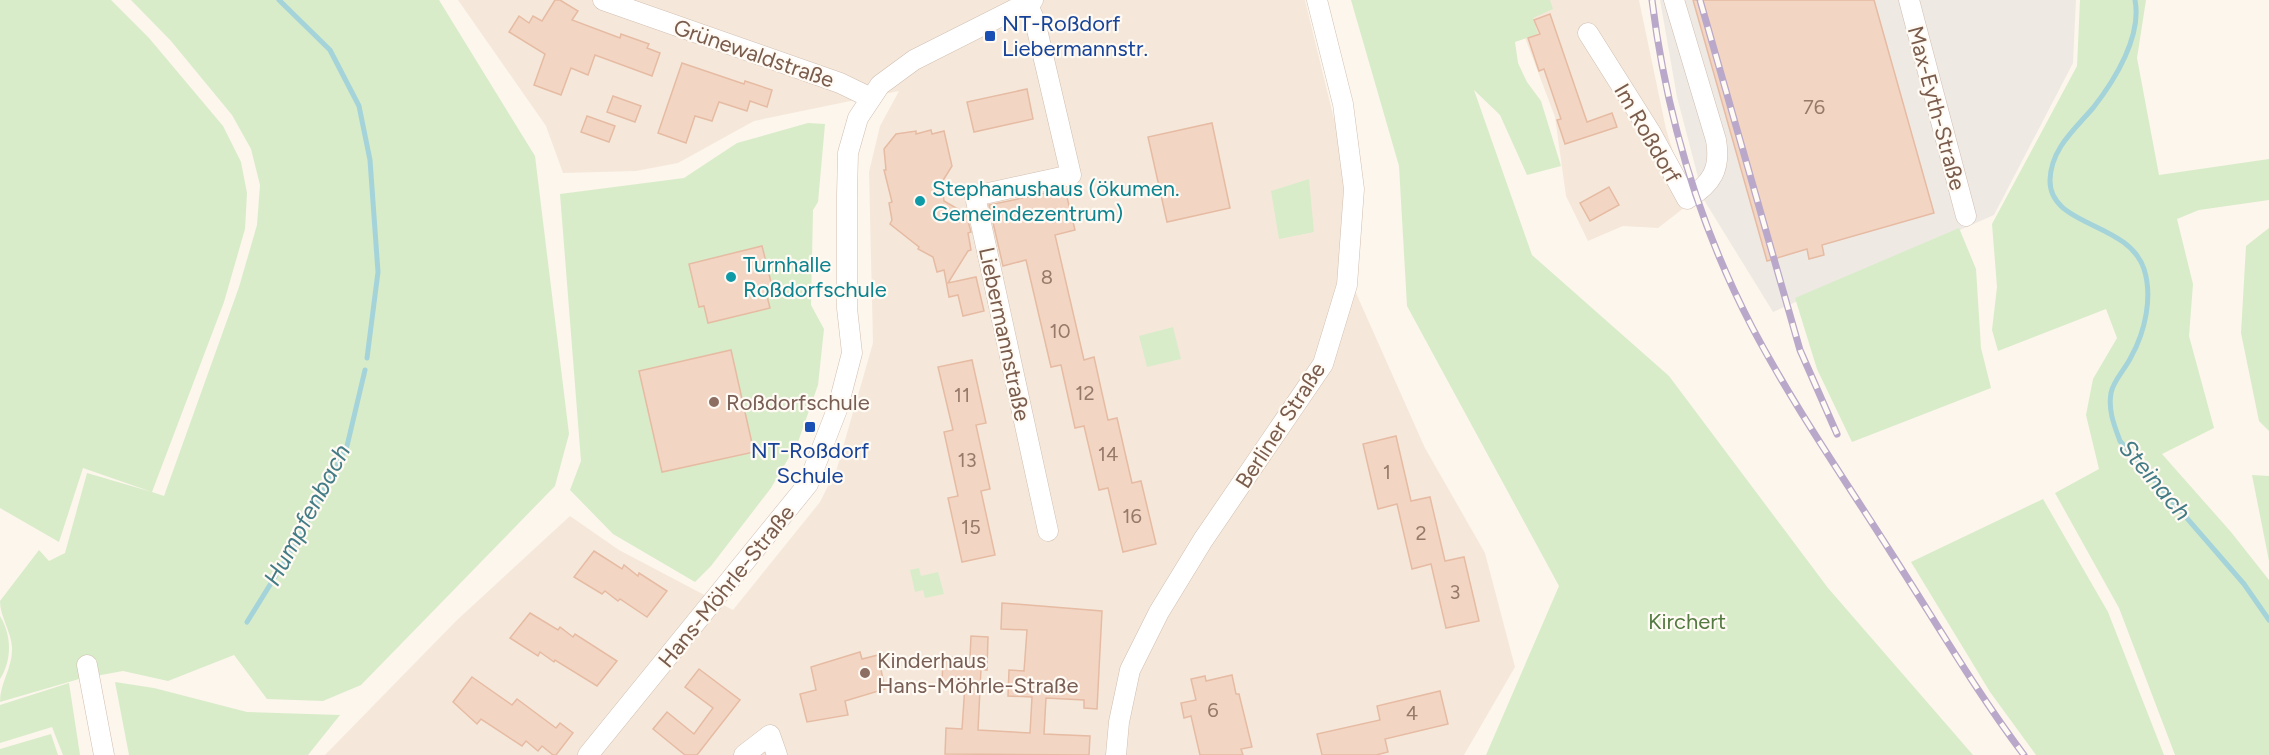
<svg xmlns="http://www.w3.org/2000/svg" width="2269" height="755" viewBox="0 0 2269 755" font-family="Figtree,sans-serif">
  <rect width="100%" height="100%" fill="#fdf6ec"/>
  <g fill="#f5e8da">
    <polygon points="458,0 1305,0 1345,164 1340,257 1425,448 1485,553 1515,667 1464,755 325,755 456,621 570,516 619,550 733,610 820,502 837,468 873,343 869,172 880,126 899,91 754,121 678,163 636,171 563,173 546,126"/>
    <polygon points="1520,0 1639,0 1666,129 1689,204 1658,228 1623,226 1588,241 1566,196 1555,117 1513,6"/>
  </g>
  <polygon fill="#efe9e4" points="1660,0 2076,0 2073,63 1994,215 1773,312 1704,200 1677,97"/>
  <g fill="#d8ecc9">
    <path d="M0 0H111L149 38 223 126 241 162 247 193 245 229 224 302 152 492 164 496 239 287 257 225 260 185 251 149 232 115 171 41 131 0H439L535 156 569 434 555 486 361 685 323 701 267 699 234 655 168 681 123 671 79 679 0 702C0 682 13 668 12 647 11 631 0 617 0 601L39 550 49 561 65 553 87 473 152 492 83 468 59 542 0 508Z"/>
    <polygon points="1351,0 1550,0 1553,9 1533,18 1538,34 1515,42 1518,63 1527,82 1541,101 1561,166 1527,175 1500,115 1474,90 1532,255 1669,376 1828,588 1973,755 1486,755 1559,586 1407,306 1399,166"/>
    <polygon points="2080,0 2146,0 2137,58 2159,175 2269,159 2269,200 2199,210 2177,219 2193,284 2189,336 2214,428 2162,454 2231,532 2269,580 2269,755 2175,755 2119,608 2055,493 2099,469 2086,415 2093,379 2117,338 2106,309 1998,351 1992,330 1997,287 1992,224 2077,66"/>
    <polygon points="808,123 825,124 818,202 813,210 811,305 824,329 818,385 798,442 771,488 711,566 695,582 613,534 570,490 581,461 560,194 684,178 737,143"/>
    <polygon points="1309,179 1314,232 1279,239 1271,191"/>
    <polygon points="1959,228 1976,269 1981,348 1991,388 1852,442 1817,369 1795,298"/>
    <polygon points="2269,228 2269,431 2259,421 2241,333 2246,246"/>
    <polygon points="1173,327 1181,359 1147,367 1139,336"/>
    <polygon points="2252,475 2269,476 2269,561"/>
    <polygon points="2043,499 2108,612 2164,755 2036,755 1990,692 1911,562"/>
    <polygon points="919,568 921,576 938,572 944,594 925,598 923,590 915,592 910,570"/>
    <path d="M0 616C12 636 12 660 0 679Z"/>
    <polygon points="115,682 154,688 247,712 340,715 308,755 129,755"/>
    <polygon points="69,683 80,755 63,755 52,727 0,743 0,705"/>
    <polygon points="51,734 58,755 0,755 0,749"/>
  </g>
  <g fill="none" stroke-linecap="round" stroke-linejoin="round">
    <g stroke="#a5d3da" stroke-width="5">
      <polyline points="279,0 330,50 359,106 370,160 378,272 367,358"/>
      <path d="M2135 0C2142 36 2115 80 2093 108 2074 130 2051 149 2050 180 2049 227 2128 221 2144 269 2153 297 2145 332 2131 357 2126 368 2113 381 2111 393 2108 410 2114 425 2120 441L2244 584 2269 620"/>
      <polyline points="247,622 299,538 347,446 365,370"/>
    </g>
  </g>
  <g fill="#f3d5c3" stroke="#e6bba3" stroke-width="1.5">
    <polygon points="555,0 560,0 578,11 572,20 620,38 621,34 649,44 647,48 660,53 652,76 595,55 588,75 571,68 561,95 534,85 545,54 509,32 519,16 529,23 533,16 542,21"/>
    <polygon points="1693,0 1874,0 1934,213 1822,245 1824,255 1809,259 1807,249 1767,261"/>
    <polygon points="1550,14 1587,122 1612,113 1617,127 1565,144 1557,120 1561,119 1544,69 1539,71 1528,38 1540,34 1534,20"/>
    <polygon points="682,63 744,84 745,81 772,90 767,107 750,101 747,111 719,102 712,121 695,116 686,143 658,133"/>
    <polygon points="1027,89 1033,119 974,132 967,102"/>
    <polygon points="613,96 641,106 635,122 607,112"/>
    <polygon points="587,116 615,126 609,142 581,132"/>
    <polygon points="1212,123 1230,208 1167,222 1148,137"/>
    <polygon points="931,130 932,134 944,131 952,166 942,182 944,201 961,211 965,210 971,232 968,233 971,250 968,251 948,283 976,277 984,311 963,316 958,295 949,297 944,270 937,272 933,257 918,249 919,247 890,224 892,220 889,203 892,202 884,170 886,170 884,149 896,134 916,131 916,134"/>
    <polygon points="1609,187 1619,205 1590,221 1580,203"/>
    <polygon points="1065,189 1075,230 1055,235 1084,360 1094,357 1108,420 1117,418 1132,483 1141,481 1156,544 1123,552 1108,488 1099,490 1084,426 1075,428 1061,365 1051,367 1026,260 1003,266 989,205"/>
    <polygon points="762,246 773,290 766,292 770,308 708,323 704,306 699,307 689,264"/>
    <polygon points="731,350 754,452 662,472 639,371"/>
    <polygon points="972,360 986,423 976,425 990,489 981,491 995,555 962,562 948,498 958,496 944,432 953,430 938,367"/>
    <polygon points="1396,436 1411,501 1430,497 1445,561 1464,557 1479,621 1446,628 1431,564 1412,569 1397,504 1378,509 1363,444"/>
    <polygon points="594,551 622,569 624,565 638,576 639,573 667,591 647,617 620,599 618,601 605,591 602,594 574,577"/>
    <polygon points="1002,603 1102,611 1097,709 1084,708 1084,700 1046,698 1044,734 1090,736 1089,755 945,754 946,728 962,729 965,685 942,684 943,657 970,658 971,636 988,637 987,670 981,669 978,730 1030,733 1032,697 1008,696 1009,670 1024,671 1027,630 1001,629"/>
    <polygon points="530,613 558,630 560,627 573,637 575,634 617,661 597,686 555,660 554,662 540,652 538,656 510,638"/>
    <polygon points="860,652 862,659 878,655 885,689 845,701 848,715 807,722 800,694 816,690 811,667"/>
    <polygon points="699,669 740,700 697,755 685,755 653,729 667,712 694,734 713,708 685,687"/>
    <polygon points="1232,675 1236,694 1239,694 1252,747 1241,749 1243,755 1200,755 1191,716 1184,718 1181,703 1196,700 1191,679 1205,676 1206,681"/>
    <polygon points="472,677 512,705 517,699 556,728 560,723 573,733 556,755 553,755 542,746 538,751 526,741 522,746 481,719 477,724 453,702"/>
    <polygon points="1440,691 1448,724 1385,739 1388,752 1376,755 1322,755 1317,734 1380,720 1377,706"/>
  </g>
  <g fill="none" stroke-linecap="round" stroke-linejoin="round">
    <defs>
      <g id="minor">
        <polyline points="603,0 840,83 871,98"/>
        <polyline points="1909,0 1966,216"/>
        <polyline points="1027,3 1035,21 1071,175 975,196 1048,531"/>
        <path d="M1588 33 1651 133 1687 199C1712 184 1721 169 1716 140L1674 0"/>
        <polyline points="87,665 104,755"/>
        <polyline points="588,755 808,484 838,407 852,353 847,308 847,195 848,153 858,118 880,85 914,60 1033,0"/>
        <polyline points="744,755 770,735 777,755"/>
        <polyline points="1116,755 1119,722 1130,670 1159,612 1203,540 1323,364 1347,285 1354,189 1343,104 1317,0"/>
      </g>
    </defs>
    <use href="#minor" stroke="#d1beb0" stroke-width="21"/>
    <use href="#minor" stroke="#fff" stroke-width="20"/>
    <defs>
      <g id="rail">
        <path d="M1652 0C1666 114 1699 225 1752 327 1793 405 1843 477 1890 551 1934 619 1975 690 2024 755"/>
        <polyline points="1700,0 1800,350 1837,434"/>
      </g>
    </defs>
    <use href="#rail" stroke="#b9a8c9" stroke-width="7"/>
    <use href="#rail" stroke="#fffaf3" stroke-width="4.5" stroke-dasharray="14" stroke-linecap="butt"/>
  </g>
  <g fill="#1a4fb4" stroke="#fffaf3" stroke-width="2">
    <rect x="984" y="30" width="12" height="12" rx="3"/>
    <rect x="804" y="421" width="12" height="12" rx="3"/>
  </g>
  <g fill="#0f9aa8" stroke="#fffaf3" stroke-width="2">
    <circle cx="920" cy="201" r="6"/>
    <circle cx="731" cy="277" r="6"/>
  </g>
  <g fill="#8d6e63" stroke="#fffaf3" stroke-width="2">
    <circle cx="714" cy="402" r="6"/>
    <circle cx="865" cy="673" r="6"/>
  </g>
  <g text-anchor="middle" stroke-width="4.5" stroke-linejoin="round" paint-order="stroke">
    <g font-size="20" fill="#987a6a">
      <text x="1814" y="114">76</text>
      <text x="1047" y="284">8</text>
      <text x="1060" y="338">10</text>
      <text x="1085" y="400">12</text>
      <text x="962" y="402">11</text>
      <text x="1108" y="461">14</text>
      <text x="967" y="467">13</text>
      <text x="1387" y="479">1</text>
      <text x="1132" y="523">16</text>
      <text x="971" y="534">15</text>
      <text x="1421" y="540">2</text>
      <text x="1455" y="599">3</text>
      <text x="1213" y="717">6</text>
      <text x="1412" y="720">4</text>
    </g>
    <g font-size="22" fill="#164399" stroke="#fffaf3" text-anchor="start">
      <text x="1002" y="31">NT-Roßdorf<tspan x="1002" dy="25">Liebermannstr.</tspan></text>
      <text x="810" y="458" text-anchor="middle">NT-Roßdorf<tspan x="810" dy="25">Schule</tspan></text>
    </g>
    <g font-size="22" fill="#7a5c4d" stroke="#fffaf3">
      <text transform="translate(754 53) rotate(19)" y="8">Grünewaldstraße</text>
      <text transform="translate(1937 108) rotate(75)" y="8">Max-Eyth-Straße</text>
      <text transform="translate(1648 133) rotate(60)" y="8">Im Roßdorf</text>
      <text transform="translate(1005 334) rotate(78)" y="8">Liebermannstraße</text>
      <text transform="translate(1280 425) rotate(-57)" y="8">Berliner Straße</text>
      <text transform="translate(726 586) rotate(-51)" y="8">Hans-Möhrle-Straße</text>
    </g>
    <g font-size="22" fill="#0d838f" stroke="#fffaf3" text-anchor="start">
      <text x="932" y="196">Stephanushaus (ökumen.<tspan x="932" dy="25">Gemeindezentrum)</tspan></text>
      <text x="743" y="272">Turnhalle<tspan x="743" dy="25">Roßdorfschule</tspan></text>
    </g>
    <g font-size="22" fill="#785e54" stroke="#fffaf3" text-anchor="start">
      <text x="726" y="410">Roßdorfschule</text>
      <text x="877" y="668">Kinderhaus<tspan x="877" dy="25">Hans-Möhrle-Straße</tspan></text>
    </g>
    <g font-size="22" fill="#537a41" stroke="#fffaf3">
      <text x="1687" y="629">Kirchert</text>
    </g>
    <g font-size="24" font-style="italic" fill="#437c86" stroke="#fffaf3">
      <text transform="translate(2155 480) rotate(50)" y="8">Steinach</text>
      <text transform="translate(307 515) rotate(-62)" y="8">Humpfenbach</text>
    </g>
  </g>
</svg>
